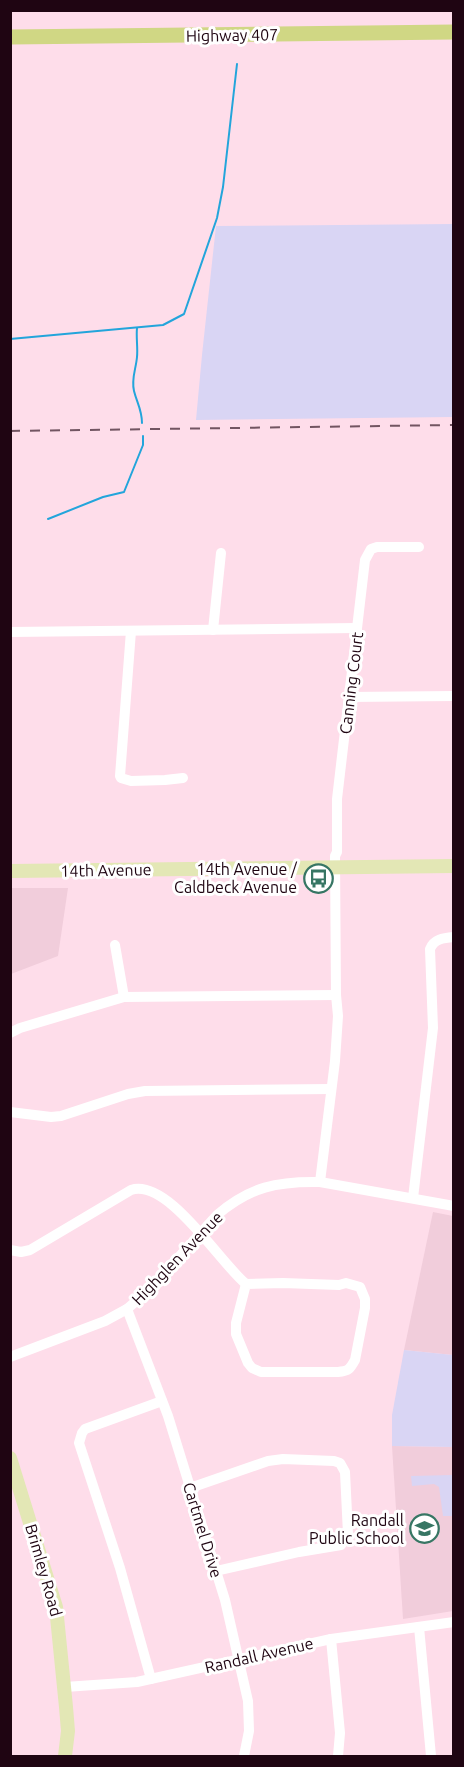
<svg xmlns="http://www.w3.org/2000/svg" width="464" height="1767" viewBox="0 0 464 1767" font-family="Ubuntu,sans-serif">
  <rect width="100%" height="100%" fill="#feddea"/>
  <g fill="#f1cddb">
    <polygon points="11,888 68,888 58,956 11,974"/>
    <polygon points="433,1212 453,1216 453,1355 404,1350"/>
    <polygon points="392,1446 453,1447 453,1611 403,1619"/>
  </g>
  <g fill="#d9d5f4">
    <polygon points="453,224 453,417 196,420 202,355 216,226"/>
    <polygon points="404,1350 453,1355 453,1447 392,1446 392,1415"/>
    <polygon points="453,1475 453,1516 443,1516 439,1487 434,1484 412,1486 411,1476"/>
  </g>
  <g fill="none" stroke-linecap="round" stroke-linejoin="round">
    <g stroke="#23a5db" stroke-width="2">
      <path d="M137 328C136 338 138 348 137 357 136 369 131 379 134 391 137 403 142 410 142 423"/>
      <polyline points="10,339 163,325 184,314 217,218 223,187 237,64"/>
      <polyline points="48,519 103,497 124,492 143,445 143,436"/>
    </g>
    <g stroke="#fff" stroke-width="10">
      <polyline points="213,630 221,553"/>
      <polyline points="131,631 120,776 121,778 131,781 165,780 183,778"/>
      <polyline points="10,632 357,628"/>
      <polyline points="349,697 454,696"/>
      <polyline points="115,945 124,997"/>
      <polyline points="10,1033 20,1028 124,997 336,995"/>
      <polyline points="10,1112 51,1117 61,1116 128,1094 145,1091 331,1089"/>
      <polyline points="320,1182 335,1061 338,1016 336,995 335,856 337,852 337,799 365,560 371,549 377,547 419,547"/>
      <path d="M413 1198 433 1028 430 949C434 939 443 938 454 937"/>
      <path d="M10 1250 21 1252 30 1250 131 1190C168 1178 220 1263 246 1284L283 1283 339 1285 346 1283 360 1287 365 1299V1308L355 1360C350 1369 349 1371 338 1372H261L252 1368 248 1363 236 1334V1323L246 1284"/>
      <polyline points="127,1309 168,1416 225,1600 248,1701 249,1731 244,1756"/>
      <path d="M10 1357 105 1321 127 1309 149 1290 217 1215C250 1187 277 1181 320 1182L454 1206"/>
      <polyline points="190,1488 268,1461 283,1459 334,1461 340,1463 345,1472 348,1534 341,1545 299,1552 216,1571"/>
      <polyline points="419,1627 431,1756"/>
      <polyline points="331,1639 340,1733 338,1756"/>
      <polyline points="151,1679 120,1568 79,1443 82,1433 85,1429 162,1401"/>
      <polyline points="65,1687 137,1682 331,1639 454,1622"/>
    </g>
    <g stroke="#e3e7b5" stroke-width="14">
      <polyline points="10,871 454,866"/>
      <polyline points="10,1458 56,1607 66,1707 68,1731 65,1756"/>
    </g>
    <polyline stroke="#d0d784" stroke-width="15" points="10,37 454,32"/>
    <polyline stroke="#725562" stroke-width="2" stroke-dasharray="10 10" stroke-linecap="butt" points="10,431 454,425"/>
  </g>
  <defs>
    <symbol id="bus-ring" viewBox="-11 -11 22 22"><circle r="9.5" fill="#fff" stroke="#377664" stroke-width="1.5"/><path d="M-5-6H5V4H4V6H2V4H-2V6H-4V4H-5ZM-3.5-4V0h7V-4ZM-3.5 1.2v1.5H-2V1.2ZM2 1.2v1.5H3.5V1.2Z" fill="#377664"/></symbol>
    <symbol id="school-ring" viewBox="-11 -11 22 22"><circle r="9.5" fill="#fff" stroke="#377664" stroke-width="1.5"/><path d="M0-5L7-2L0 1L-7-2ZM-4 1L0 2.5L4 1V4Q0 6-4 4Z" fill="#377664"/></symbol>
  </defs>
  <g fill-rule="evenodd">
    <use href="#bus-ring" x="302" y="862" width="33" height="33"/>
    <use href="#school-ring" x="408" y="1512" width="33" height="33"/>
  </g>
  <g text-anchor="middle" stroke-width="6" stroke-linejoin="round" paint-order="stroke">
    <g font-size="16" fill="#1f0512" stroke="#fff">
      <text transform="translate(232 35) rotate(-1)" y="6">Highway 407</text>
      <text transform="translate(351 683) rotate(-83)" y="6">Canning Court</text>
      <text transform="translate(106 870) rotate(-1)" y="6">14th Avenue</text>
      <text transform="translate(177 1258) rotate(-46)" y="6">Highglen Avenue</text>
      <text transform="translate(203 1530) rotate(73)" y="6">Cartmel Drive</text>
      <text transform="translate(44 1570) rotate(74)" y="6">Brimley Road</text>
      <text transform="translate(259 1655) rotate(-13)" y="6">Randall Avenue</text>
    </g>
    <g font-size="16" fill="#1f0512" stroke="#fff" text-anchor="end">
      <text x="297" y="875">14th Avenue /<tspan x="297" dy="18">Caldbeck Avenue</tspan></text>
      <text x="404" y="1526">Randall<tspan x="404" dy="18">Public School</tspan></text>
    </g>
  </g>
  <rect width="464" height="1767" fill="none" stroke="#1f0512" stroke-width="24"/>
</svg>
